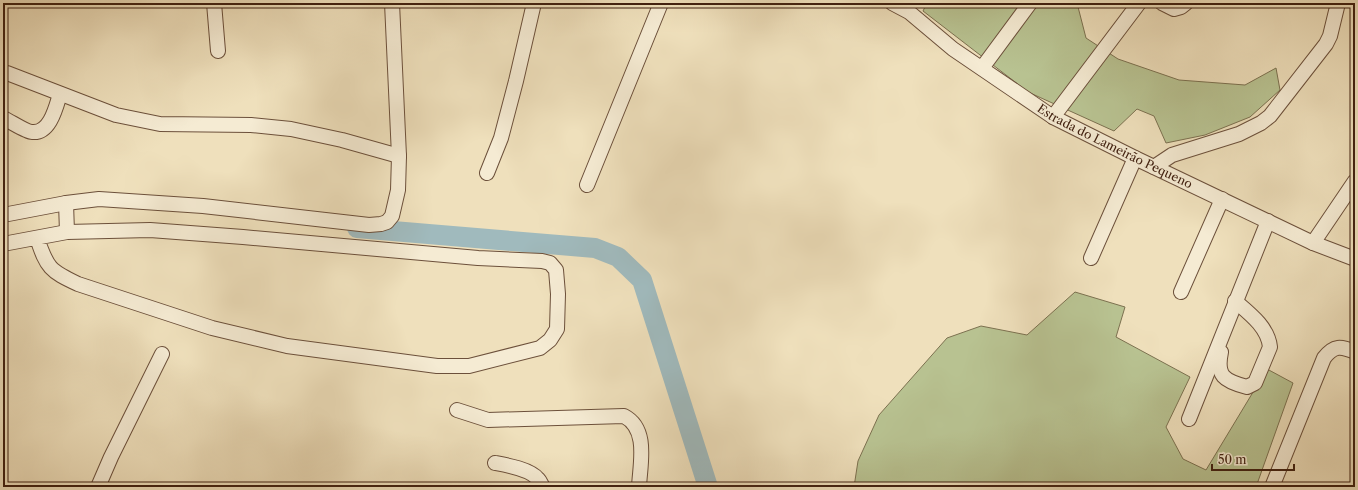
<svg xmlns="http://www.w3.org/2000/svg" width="1358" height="490" viewBox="0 0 1358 490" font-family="'Libre Caslon Text',serif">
  <rect width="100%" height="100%" fill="#efe0bc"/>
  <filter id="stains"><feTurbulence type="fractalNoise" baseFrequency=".005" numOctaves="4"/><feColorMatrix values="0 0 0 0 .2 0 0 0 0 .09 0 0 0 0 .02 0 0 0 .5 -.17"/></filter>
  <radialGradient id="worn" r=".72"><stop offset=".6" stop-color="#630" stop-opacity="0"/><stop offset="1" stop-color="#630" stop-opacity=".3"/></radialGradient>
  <g fill="#b8c291" stroke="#7c7150">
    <polygon points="927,3 1077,3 1086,38 1118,59 1179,80 1245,85 1276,68 1280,90 1250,117 1205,135 1166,143 1154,116 1137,109 1114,131 1028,92 923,11"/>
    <polygon points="1075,292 1125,307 1116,337 1190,377 1166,427 1183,459 1206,470 1267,369 1293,383 1256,487 854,487 858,461 879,415 947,338 981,326 1027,335"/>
  </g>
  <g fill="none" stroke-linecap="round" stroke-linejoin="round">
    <polyline stroke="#a0babd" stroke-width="20" points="357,228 595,248 618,257 642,280 708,487"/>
    <defs>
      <g id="minor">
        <polyline points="214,3 218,51"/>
        <path id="s1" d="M892 3 909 12 953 49 1053 117 1135 158 1313 243 1355 259"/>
        <polyline points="1162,3 1174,9 1181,7 1186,3"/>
        <polyline points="982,68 1030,3"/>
        <polyline points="7,73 116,115 160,124 251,125 291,129 342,140 399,156"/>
        <polyline points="1053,117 1139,3"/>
        <path d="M3 118C10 121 26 132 32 132 50 134 56 107 60 94"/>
        <polyline points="1154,167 1172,155 1239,134 1261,123 1270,116 1326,44 1330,36 1338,3"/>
        <polyline points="487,173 501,138 516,81 534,3"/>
        <polyline points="587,185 661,3"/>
        <polyline points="66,203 67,232"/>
        <polyline points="3,215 66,203 99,199 203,206 369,225 381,224 387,222 392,216 398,190 399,156 392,3"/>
        <polyline points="1313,243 1355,181"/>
        <path d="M3 244 67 232 150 230 243 237 478 258 542 261 550 263 556 270 558 294 557 329 550 340 540 348 469 366H437L287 346 212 328 78 284C50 271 47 268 37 238"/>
        <polyline points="1091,258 1135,158"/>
        <polyline points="1181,292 1222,199"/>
        <path d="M1221 352C1216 376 1224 381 1247 387L1255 383 1270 347C1268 327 1249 313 1235 301"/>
        <path d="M457 410 488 420 624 416C649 429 640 464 639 487"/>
        <polyline points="1189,419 1268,221"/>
        <path d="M495 463C506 465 530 469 538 479 540 481 541 484 543 487"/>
        <polyline points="98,487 111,457 162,354"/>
        <path d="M1272 487 1324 358C1334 345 1341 346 1355 352"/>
      </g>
    </defs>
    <use href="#minor" stroke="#6c503b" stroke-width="16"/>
    <use href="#minor" stroke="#f5ebd3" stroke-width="14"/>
  </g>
  <g text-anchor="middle" stroke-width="3" stroke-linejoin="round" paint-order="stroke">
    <g font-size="12" fill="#402010" stroke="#f5ebd3">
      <text dy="4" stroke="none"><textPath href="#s1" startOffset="266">Estrada do Lameirão Pequeno</textPath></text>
    </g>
  </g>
  <rect width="1358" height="490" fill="none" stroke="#efe0bc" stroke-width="16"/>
  <rect x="4" y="4" width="1350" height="482" fill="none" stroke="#402010" stroke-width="2"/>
  <rect x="8" y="8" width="1342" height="474" fill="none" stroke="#402010"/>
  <path d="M1212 464v6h82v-6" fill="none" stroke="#402010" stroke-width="2"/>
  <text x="1218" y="464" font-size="12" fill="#402010" stroke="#f5ebd3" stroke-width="3" paint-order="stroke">50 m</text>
  <rect width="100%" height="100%" filter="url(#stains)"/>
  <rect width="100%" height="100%" fill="url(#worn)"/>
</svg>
